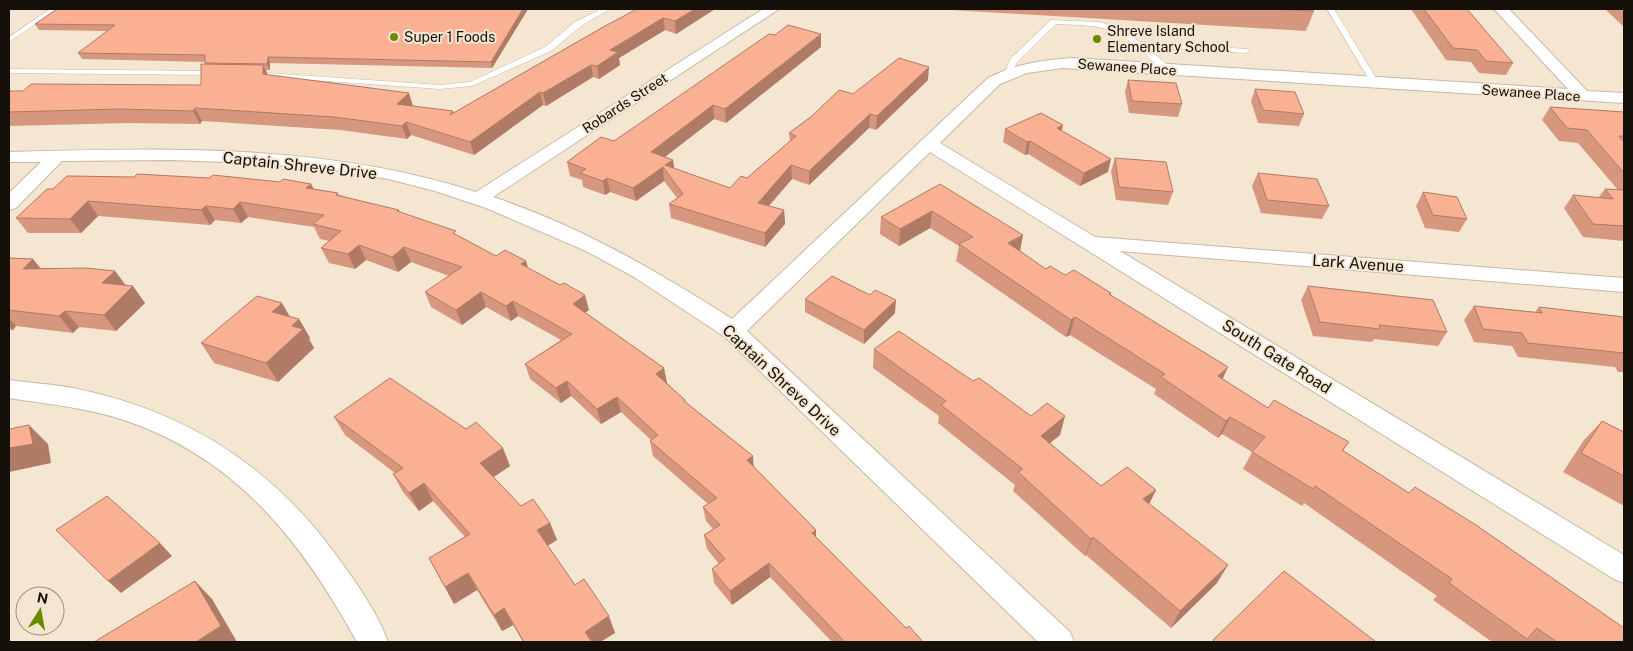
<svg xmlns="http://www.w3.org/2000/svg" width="1633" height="651" viewBox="0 0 1633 651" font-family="'Public Sans',sans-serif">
  <rect width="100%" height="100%" fill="#f4e6d1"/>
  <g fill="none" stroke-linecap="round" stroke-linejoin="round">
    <defs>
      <g id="lane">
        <polygon points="50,9 58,9 9,42 9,37"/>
        <polygon points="601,9 610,9 581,26 551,51 472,86 440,89 253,76 249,74 253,72 440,85 470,82 545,47 575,22"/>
        <polygon points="1327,9 1334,9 1379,83 1378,85 1371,83"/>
        <path d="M1051 20 1100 22 1122 30 1140 42 1246 49 1250 51 1246 53 1146 47 1170 67 1171 69 1167 71C1157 67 1148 56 1140 49 1109 23 1093 26 1056 24L1017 62 1012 74H1006L1005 72 1010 59Z"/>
        <polygon points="9,69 214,71 218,73 214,75 9,73"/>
      </g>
      <g id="street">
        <path d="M763 9H779L493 197C578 225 657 271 732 319L988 78C1015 64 1043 60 1073 58L1568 89 1494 9H1509L1587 91 1624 93V103L1063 68 1027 73 1000 84 940 143 1095 237 1624 278V292L1120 251 1624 555V583L1614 579 930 152 747 331 1070 632 1074 642H1038L725 337 634 277 586 251 486 208 435 191 388 179 334 170 253 163 172 160 62 161 16 208 9 210V193L41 162H9V152C166 148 324 143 476 192Z"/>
        <path d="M9 380C30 383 52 384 73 388 183 410 270 464 336 555 355 581 377 611 388 642H357C302 542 237 458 124 420 87 408 48 404 9 398Z"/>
      </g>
    </defs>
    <use href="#lane" stroke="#c6b9a5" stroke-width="1"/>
    <use href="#street" stroke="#c6b9a5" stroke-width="2"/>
    <use href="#lane" fill="#fff" fill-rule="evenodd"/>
    <use href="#street" fill="#fff" fill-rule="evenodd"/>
  </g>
  <g fill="#d7977e">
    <polygon points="57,9 528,9 492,68 270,63 270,70 266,70 268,75 413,106 453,111 453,113 605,26 715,9 676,34 665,30 619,58 620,65 599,79 593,77 546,106 543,105 474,155 411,135 407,139 340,130 202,121 200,124 128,123 9,126 9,91 23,91 201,85 205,65 205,62 82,59 78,53 108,31 39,30 35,24"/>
    <polygon points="934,9 1312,9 1314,11 1306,31"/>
    <polygon points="1411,9 1467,9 1513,63 1506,75 1479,73 1471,62 1446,60"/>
    <polygon points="1605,9 1624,9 1624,27"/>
    <polygon points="821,47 726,123 714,119 665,157 673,160 674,169 730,188 747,178 790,141 789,133 853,94 928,80 876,130 869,128 809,185 792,179 769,206 784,210 785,224 765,247 671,218 669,204 677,198 664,181 636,201 610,192 605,195 583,187 582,180 570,176 567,162 614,141"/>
    <polygon points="1128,80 1182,104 1178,117 1129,113 1125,92"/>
    <polygon points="1255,89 1304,114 1299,126 1258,123 1251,101"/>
    <polygon points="1550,107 1624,112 1624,241 1583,237 1564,208 1573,195 1598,198 1605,189 1618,190 1578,143 1559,141 1542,120"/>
    <polygon points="1005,129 1062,131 1108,172 1080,186 1028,154 1025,155 1003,142"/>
    <polygon points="1115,158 1173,192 1168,205 1116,200 1111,171"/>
    <polygon points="1258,173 1329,206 1322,219 1261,213 1252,186"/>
    <polygon points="280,182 311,184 314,189 338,193 339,195 400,212 457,235 496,256 526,261 528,268 589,310 585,313 664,368 667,383 685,400 686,402 753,456 753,466 816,530 816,537 906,628 923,642 832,642 770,577 732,605 714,583 712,569 719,564 707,549 704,535 713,529 706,521 703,507 708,504 653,456 650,441 651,440 621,412 601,424 571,396 561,403 530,379 525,364 561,340 518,316 511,321 486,307 462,325 431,307 425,292 449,276 411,262 398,272 366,260 355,269 329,263 321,248 329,241 320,239 314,227 248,217 241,223 215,220 210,225 98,216 81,233 28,233 16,218 47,189"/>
    <polygon points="940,184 1020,251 1046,269 1111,293 1111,295 1223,379 1268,408 1349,442 1343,451 1624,642 1492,642 1433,600 1437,596 1304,503 1302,506 1243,469 1252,452 1222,434 1218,438 1154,394 1156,389 1070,335 1066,337 956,261 959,246 930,228 899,246 880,234 881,217"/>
    <polygon points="1423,192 1467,219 1459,232 1425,228 1416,206"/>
    <polygon points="9,258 41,268 115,271 126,286 145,303 116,331 79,327 73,333 16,326 13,330 9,330"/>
    <polygon points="1308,286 1447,332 1438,346 1374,339 1372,342 1313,336 1301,300"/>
    <polygon points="805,299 895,313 864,344 805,312"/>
    <polygon points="1474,306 1535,312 1539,307 1624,317 1624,372 1618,372 1615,367 1518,357 1512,346 1474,342 1464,320"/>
    <polygon points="289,316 299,319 310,338 309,339 314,348 278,382 214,363 201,343"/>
    <polygon points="874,349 973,381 1031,416 1060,435 1050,443 1101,486 1156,490 1149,504 1217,583 1171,628 1086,555 1085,556 1013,491 1015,485 938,423 939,416 873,368"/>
    <polygon points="334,417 510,466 493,477 521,506 550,523 557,540 547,546 575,585 615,633 600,642 523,642 513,625 502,631 477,590 454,604 429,558 465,537 433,501 419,511 403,492 393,474 395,473 345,435"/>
    <polygon points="1602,421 1624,432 1624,506 1563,472 1584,440"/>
  </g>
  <g fill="#af7b66">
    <polygon points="523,9 528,9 492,68 491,62"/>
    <polygon points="695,9 715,9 676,34 675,21"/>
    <polygon points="663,18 665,30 619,58 620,65 599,79 597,66 610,50"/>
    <polygon points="821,34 821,47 726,123 725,109"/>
    <polygon points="268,57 270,63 270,70 267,64"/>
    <polygon points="263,65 269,78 263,74"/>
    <polygon points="591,65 593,77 546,106 543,93"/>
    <polygon points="929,67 928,80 876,130 877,116"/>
    <polygon points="540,92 543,105 474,155 470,142"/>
    <polygon points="409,93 413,106 397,104"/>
    <polygon points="713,105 714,119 653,166 651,152"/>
    <polygon points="195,108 202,121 200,124 193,111"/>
    <polygon points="870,114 869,128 809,185 809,171"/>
    <polygon points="406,122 411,135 407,139 402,126"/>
    <polygon points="1063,125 1060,138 1057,128"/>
    <polygon points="1030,141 1028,154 1025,155 1027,142"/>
    <polygon points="1111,159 1108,172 1080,186 1084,173"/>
    <polygon points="673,160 675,173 665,165"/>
    <polygon points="791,165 792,179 759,217 758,203"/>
    <polygon points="663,167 664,181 636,201 633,188"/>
    <polygon points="607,178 610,192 605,195 603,181"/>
    <polygon points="311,184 318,198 306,188"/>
    <polygon points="88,201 98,216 81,233 70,219"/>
    <polygon points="240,202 248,217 241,223 233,209"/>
    <polygon points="206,206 215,220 210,225 201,210"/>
    <polygon points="784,210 785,224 765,247 765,233"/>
    <polygon points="932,211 930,228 899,246 900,229"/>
    <polygon points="1023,235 1020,252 1008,243"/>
    <polygon points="359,245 366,260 355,269 348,254"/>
    <polygon points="404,247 411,262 398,272 392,257"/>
    <polygon points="33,259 46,275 23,269"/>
    <polygon points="526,261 530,276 521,264"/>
    <polygon points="115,271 127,287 102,283"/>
    <polygon points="133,286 145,303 116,331 104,315"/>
    <polygon points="481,292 486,307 462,325 456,310"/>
    <polygon points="585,295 589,310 577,319 573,304"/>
    <polygon points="896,300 895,313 864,344 864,330"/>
    <polygon points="513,301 518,316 511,321 506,306"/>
    <polygon points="282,303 293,322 272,312"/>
    <polygon points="65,311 79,327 73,333 59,316"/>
    <polygon points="1075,317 1070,335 1066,337 1071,320"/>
    <polygon points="9,318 16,326 13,330 9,325"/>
    <polygon points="299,319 310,338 309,339 314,348 278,382 266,363 292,326"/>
    <polygon points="1228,367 1220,385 1218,376"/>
    <polygon points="664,368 667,384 656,374"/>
    <polygon points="567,381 571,396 561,403 556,388"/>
    <polygon points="617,397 621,412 601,424 597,409"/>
    <polygon points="1065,416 1060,435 1036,454 1041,436"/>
    <polygon points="1230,417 1222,434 1218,438 1226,421"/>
    <polygon points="29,425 48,444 51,463 9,472 9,448"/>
    <polygon points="503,448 510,466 488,481 480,463"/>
    <polygon points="753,456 754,471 747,460"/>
    <polygon points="424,483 433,501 419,511 409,493"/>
    <polygon points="1156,490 1147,508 1143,499"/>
    <polygon points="550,523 557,540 544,548 537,530"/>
    <polygon points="816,530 816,544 812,533"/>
    <polygon points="1093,537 1086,555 1085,556 1091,539"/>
    <polygon points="160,543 172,556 121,593 108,581"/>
    <polygon points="769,563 770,577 732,605 730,591"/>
    <polygon points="1228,565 1217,583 1171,628 1180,611"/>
    <polygon points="468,573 477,590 454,604 445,587"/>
    <polygon points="195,581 212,599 237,642 196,642"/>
    <polygon points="504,608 513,625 502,631 494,615"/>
    <polygon points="609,616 615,633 600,642 589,642 585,632"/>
  </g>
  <g fill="#fab092" stroke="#af7b66">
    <polygon points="57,9 523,9 491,62 268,57 267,64 205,63 205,55 78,53 115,25 35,24"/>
    <polygon points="637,9 695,9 675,21 663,18 610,50 618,52 597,66 591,65 543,93 540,92 470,142 406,122 402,126 334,117 195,108 193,111 120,109 9,112 9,91 23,91 31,84 201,85 201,64 263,65 263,74 409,93 397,104 453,111 450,115 605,26"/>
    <polygon points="1273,9 1312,9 1314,11"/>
    <polygon points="1424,9 1467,9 1513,63 1486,61 1477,50 1453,48"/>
    <polygon points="788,25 821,34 725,109 713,105 651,152 673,160 665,165 730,188 741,176 747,178 796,136 789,133 812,116 839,90 853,94 899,58 929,67 877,116 870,114 809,171 791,165 758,203 784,210 765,233 669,204 683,194 663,167 633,188 607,178 603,181 580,173 586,169 567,162 601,137 614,141 769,34 775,35"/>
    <polygon points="1128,80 1176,83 1182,104 1132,101"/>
    <polygon points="1255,89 1295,92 1304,114 1263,110"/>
    <polygon points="1550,107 1624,112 1624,136 1619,136 1624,142 1624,173 1587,130 1567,128"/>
    <polygon points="1041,113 1063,125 1057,128 1111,159 1084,173 1030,141 1027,142 1005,129"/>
    <polygon points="1115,158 1166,162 1173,192 1119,187"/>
    <polygon points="1258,173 1317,179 1329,206 1267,200"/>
    <polygon points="137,174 209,178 213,175 280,182 283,179 311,184 306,188 338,193 336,195 399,210 397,211 456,231 453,233 496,256 505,250 526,261 521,264 560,285 564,283 585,295 573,304 664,368 656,374 685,400 684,401 753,456 747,460 816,530 812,533 906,628 909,626 923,642 845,642 769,563 730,591 712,569 725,559 704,535 720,525 703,507 717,498 650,441 658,435 617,397 597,409 567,381 556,388 525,364 572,334 513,301 506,306 481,292 456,310 425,292 462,267 404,247 392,257 359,245 348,254 321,248 341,231 313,224 324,215 240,202 233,209 206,206 201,210 88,201 70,219 16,218 47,189 53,189 67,176 134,177"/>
    <polygon points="940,184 1023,235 1008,243 1046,269 1050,266 1065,275 1074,270 1111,293 1109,294 1228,367 1218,376 1268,408 1274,400 1349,442 1342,450 1409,493 1415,487 1476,525 1624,628 1624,642 1557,642 1537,628 1527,639 1449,583 1452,579 1315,486 1313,489 1252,452 1265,437 1230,417 1226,421 1161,377 1165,374 1075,317 1071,320 959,244 973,237 932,211 900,229 881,217"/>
    <polygon points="1605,189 1624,190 1624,226 1593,224 1573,195 1613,199"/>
    <polygon points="1423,192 1457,197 1467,219 1433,215"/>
    <polygon points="9,258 33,259 23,269 86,268 115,271 102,283 133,286 104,315 65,311 59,316 9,310"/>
    <polygon points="832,276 870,295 875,290 896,300 864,330 805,299"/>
    <polygon points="1308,286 1433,300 1447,332 1379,325 1380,329 1320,322"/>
    <polygon points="257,296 282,303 272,312 299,319 292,326 303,329 266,363 201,343"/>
    <polygon points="1474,306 1542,313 1539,307 1624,317 1624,353 1528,343 1522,333 1483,329"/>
    <polygon points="899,331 973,381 979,378 1031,416 1047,403 1065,416 1041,436 1101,486 1127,467 1156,490 1143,499 1228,565 1180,611 1093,537 1091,539 1018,472 1023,469 941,405 946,401 874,349"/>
    <polygon points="390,378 466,429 476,422 503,448 480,463 521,506 533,499 550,523 537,530 575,585 584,579 609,616 585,632 592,642 524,642 504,608 494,615 468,573 445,587 429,558 470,534 424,483 409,493 393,474 403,468 334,417"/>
    <polygon points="1602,421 1624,432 1624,476 1581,453"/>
    <polygon points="29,425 33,444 9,448 9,429"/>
    <polygon points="107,496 160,543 108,581 56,530"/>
    <polygon points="1284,571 1376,642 1215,642 1213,640"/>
    <polygon points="195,581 221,626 196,642 94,642"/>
  </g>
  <g fill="#6b8800" stroke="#f4e6d1" stroke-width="2">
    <circle cx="394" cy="37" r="5"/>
    <circle cx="1097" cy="39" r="5"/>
  </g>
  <g text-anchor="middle" stroke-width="4" stroke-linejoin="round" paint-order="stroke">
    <g font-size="14" fill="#151009" stroke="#f4e6d1" text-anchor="start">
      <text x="1107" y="36">Shreve Island<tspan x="1107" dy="16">Elementary School</tspan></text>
      <text x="404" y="42">Super 1 Foods</text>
    </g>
    <g font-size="14" fill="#151009" stroke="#f4e6d1">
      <text transform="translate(1127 67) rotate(4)" y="5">Sewanee Place</text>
      <text transform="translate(1531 93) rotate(4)" y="5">Sewanee Place</text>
      <text transform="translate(625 103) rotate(-33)" y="5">Robards Street</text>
    </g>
    <g font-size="16" fill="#151009" stroke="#f4e6d1">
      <text transform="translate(300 165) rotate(6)" y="6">Captain Shreve Drive</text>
      <text transform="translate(1358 263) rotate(4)" y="6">Lark Avenue</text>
      <text transform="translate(1277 356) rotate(32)" y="6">South Gate Road</text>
      <text transform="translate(782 380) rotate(43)" y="6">Captain Shreve Drive</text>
    </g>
  </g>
  <rect width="1633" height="651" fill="none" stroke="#151009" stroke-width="20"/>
  <g transform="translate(40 611) rotate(11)"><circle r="24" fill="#f4e6d1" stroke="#9b9081"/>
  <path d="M0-4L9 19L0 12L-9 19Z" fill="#6b8800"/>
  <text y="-8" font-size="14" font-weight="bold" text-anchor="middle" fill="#151009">N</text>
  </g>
</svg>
